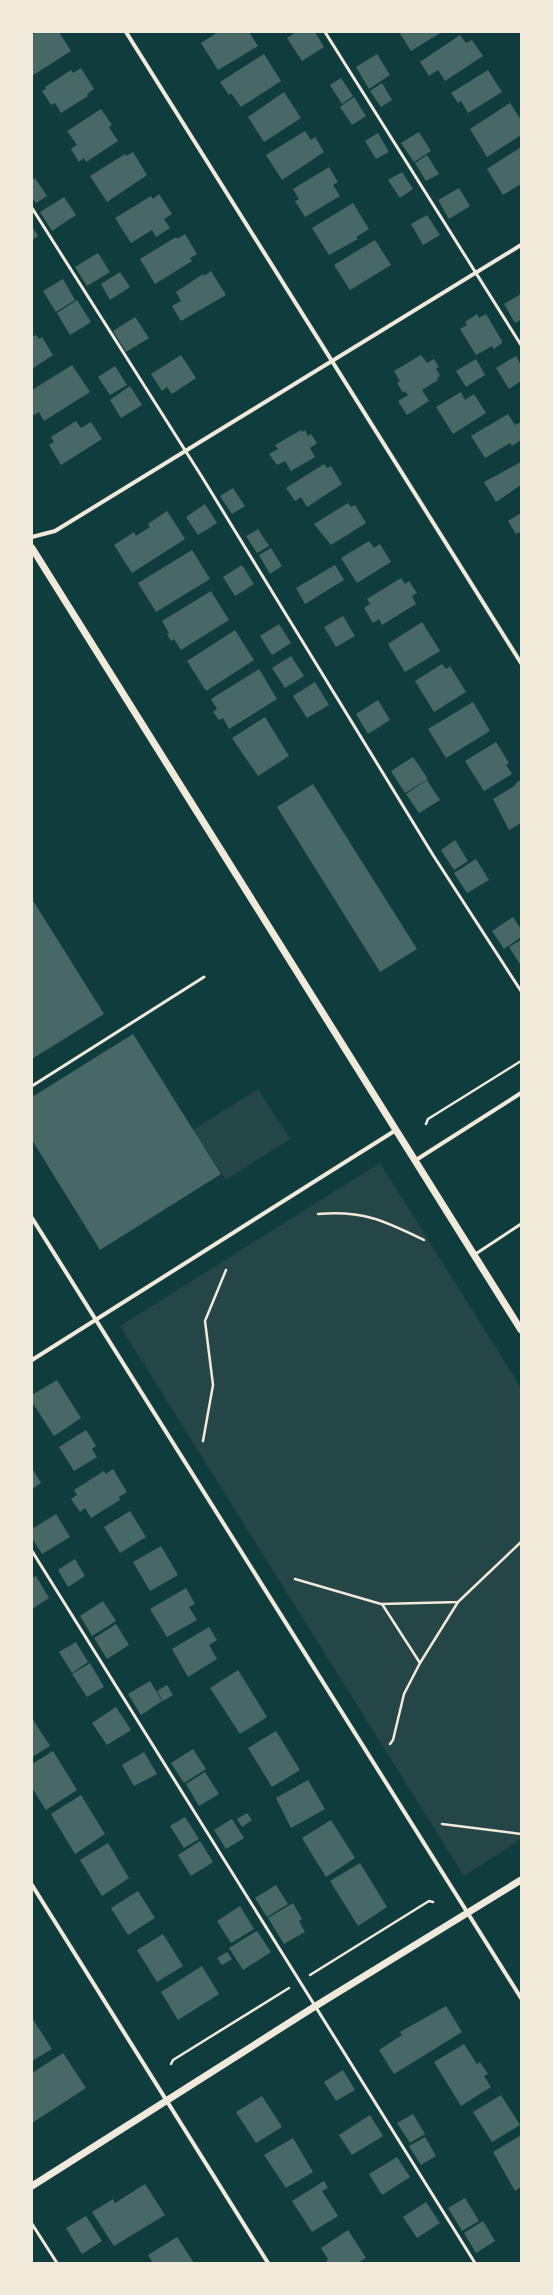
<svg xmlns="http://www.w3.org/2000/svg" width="553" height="2295" viewBox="0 0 553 2295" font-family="'Titillium Web',sans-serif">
  <rect width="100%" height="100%" fill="#0f3d3e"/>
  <g fill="#244646">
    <polygon points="258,1089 290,1139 226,1180 193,1130"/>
    <polygon points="380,1163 521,1388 521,1839 464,1876 120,1326"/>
  </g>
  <g fill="#486865">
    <polygon points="37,32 59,32 71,51 32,76 32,35"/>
    <polygon points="218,32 249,32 258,46 218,70 201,43"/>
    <polygon points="296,32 315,32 324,47 302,61 287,38"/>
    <polygon points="399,32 442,32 411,51"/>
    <polygon points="460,35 466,43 472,40 483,56 445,81 438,70 429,76 420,62"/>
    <polygon points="264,54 281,81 241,107 231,93 229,95 220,82"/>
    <polygon points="377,54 390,75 369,89 356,67"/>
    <polygon points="81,68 94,89 87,94 88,96 61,113 55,103 51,105 42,91 46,89 45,87 71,70 73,73"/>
    <polygon points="488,70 502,92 468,113 461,101 458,103 451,93"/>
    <polygon points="341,78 353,96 342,104 330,85"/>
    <polygon points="382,83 392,100 381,107 370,91"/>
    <polygon points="284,92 301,118 264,142 248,117"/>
    <polygon points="354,97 366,116 352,125 340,107"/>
    <polygon points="510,103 521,120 521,135 487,157 470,129"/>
    <polygon points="101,109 112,125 109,127 118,141 86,162 84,158 79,162 71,149 77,145 67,131"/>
    <polygon points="305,131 311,140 315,137 324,152 282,180 266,155"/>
    <polygon points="419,132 431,151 414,162 401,143"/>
    <polygon points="378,133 389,152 376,159 365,141"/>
    <polygon points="521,147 521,184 503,195 487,169"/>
    <polygon points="133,152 147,175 107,202 90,176 125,154 126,156"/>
    <polygon points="427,155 439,174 426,181 415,163"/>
    <polygon points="329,167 338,182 333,185 340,196 305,217 295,201 299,199 293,189"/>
    <polygon points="402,172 413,189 400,198 388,180"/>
    <polygon points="35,178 47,196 36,203 32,198 32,180"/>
    <polygon points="459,188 470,206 449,219 438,200"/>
    <polygon points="159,194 172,214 164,219 170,228 156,237 152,230 131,243 115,218 151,196 153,199"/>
    <polygon points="64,197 76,215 52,231 40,212"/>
    <polygon points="353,203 369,229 356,237 358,239 329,255 312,228"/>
    <polygon points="427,215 440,235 423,245 411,224"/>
    <polygon points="32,226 38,236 32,240"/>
    <polygon points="185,234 197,254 190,258 192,261 155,284 140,259 176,237 177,239"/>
    <polygon points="375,240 391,265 350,290 334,265"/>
    <polygon points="98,253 110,272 87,286 75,267"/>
    <polygon points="211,271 226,295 181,321 172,306 181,301 176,292 203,274 204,276"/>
    <polygon points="120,272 130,287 110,300 101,284"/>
    <polygon points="63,279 75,300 56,312 43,291"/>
    <polygon points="521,294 521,321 520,320 515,323 504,304"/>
    <polygon points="77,300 91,322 70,335 57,313"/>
    <polygon points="477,314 479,318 486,314 502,341 502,343 494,349 492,346 476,355 460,329 467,325 465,322"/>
    <polygon points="135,317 149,338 126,352 113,331"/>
    <polygon points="36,335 39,339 42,337 53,355 32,369 32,337"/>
    <polygon points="181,355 196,378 172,394 167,387 162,391 151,374"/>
    <polygon points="421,355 427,363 434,359 439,367 436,368 440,376 437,378 438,380 422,390 429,401 407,415 398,401 408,395 405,391 403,393 397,383 400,381 394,371"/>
    <polygon points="516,356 521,365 521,381 509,389 496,368"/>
    <polygon points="476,359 485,375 466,387 456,371"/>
    <polygon points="72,365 90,392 44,421 39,412 34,415 32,412 32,390"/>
    <polygon points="115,366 127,385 110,395 98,377"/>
    <polygon points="130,386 142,405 121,418 110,400"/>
    <polygon points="461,392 465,400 474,394 486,413 453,434 436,407"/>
    <polygon points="508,414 515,425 521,422 521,440 512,446 510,443 485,458 471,436"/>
    <polygon points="76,421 81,428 91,422 102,439 61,465 49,445 54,442 51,437"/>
    <polygon points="301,430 302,432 305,430 308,436 311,434 317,443 310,448 315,457 291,471 285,461 277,465 269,454 278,449 275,445"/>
    <polygon points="521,462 521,485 496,502 484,482"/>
    <polygon points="324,464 327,468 331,466 342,484 307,507 301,497 295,501 286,488"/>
    <polygon points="233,488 245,506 232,514 220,496"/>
    <polygon points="348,503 351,507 355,505 366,523 331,545 314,524"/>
    <polygon points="205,504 217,523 198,535 186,517"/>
    <polygon points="167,511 185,539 132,573 114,545 134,532 136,536 150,527 148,524"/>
    <polygon points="521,513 521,536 519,532 516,534 508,521"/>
    <polygon points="258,529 269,546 257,553 246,536"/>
    <polygon points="369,541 374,548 380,544 391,562 357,583 341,558"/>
    <polygon points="271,548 282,566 270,574 259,555"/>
    <polygon points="192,550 210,579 156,612 138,583"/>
    <polygon points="242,565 254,584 235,596 223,577"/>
    <polygon points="335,565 344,580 305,604 296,588"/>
    <polygon points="401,578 405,584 409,581 417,593 412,596 416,604 382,625 379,619 373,623 364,608 370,604 367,599"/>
    <polygon points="211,591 229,620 181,650 174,639 171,641 167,634 169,633 162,621"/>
    <polygon points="343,616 355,636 336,647 324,627"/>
    <polygon points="422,622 440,651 405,672 388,644"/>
    <polygon points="279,624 291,643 272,655 260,636"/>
    <polygon points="235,630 254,660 206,691 187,661"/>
    <polygon points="291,656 304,676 285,688 272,668"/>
    <polygon points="442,664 446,669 450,666 466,692 434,712 415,681"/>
    <polygon points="259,669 277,699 229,729 223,718 219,720 213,712 217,709 211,699"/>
    <polygon points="315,682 329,705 307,718 293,696"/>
    <polygon points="378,700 390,720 368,734 356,714"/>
    <polygon points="473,702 490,731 446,758 428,729"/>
    <polygon points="265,717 289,756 258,776 232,738"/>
    <polygon points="496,742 509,763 506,765 512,774 484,791 465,761"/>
    <polygon points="413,757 428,779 405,793 391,771"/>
    <polygon points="427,780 440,800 419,813 406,794"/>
    <polygon points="520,780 521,823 509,830 493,799 516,785 515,784"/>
    <polygon points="313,784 417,949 380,972 277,807"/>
    <polygon points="455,840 468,861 454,870 441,850"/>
    <polygon points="476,859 489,880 467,893 454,873"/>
    <polygon points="32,899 104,1014 32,1059"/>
    <polygon points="513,917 521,929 521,937 504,949 492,931"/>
    <polygon points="521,940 521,966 509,947"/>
    <polygon points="133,1034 221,1174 100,1250 32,1140 32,1097"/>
    <polygon points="57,1380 81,1418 54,1436 32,1402 32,1395"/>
    <polygon points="86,1430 96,1446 92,1449 97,1457 74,1471 59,1447"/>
    <polygon points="32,1468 41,1483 32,1489"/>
    <polygon points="113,1469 127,1492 119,1497 120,1500 91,1518 85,1508 80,1512 71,1499 77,1495 74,1490 104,1471 106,1474"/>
    <polygon points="130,1511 146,1537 120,1553 104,1527"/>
    <polygon points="56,1514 70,1537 42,1554 32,1538 32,1529"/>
    <polygon points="161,1546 178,1575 150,1591 133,1562"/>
    <polygon points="75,1559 85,1576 68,1587 58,1570"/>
    <polygon points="36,1576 49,1598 32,1609 32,1578"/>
    <polygon points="186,1588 195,1604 189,1607 197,1620 167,1637 150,1609"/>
    <polygon points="103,1601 116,1621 92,1636 80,1616"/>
    <polygon points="116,1624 129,1645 107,1659 94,1638"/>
    <polygon points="209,1627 217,1640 209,1645 217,1659 188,1677 172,1649"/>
    <polygon points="76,1642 88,1662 72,1673 59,1652"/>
    <polygon points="90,1663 104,1687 87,1697 72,1674"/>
    <polygon points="238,1670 267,1717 240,1734 210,1688"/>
    <polygon points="150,1681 162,1701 141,1715 128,1694"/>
    <polygon points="167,1685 173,1695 163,1701 157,1691"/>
    <polygon points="116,1707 131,1730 107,1745 92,1723"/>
    <polygon points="32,1718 50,1746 32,1757"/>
    <polygon points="276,1731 300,1770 272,1787 248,1748"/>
    <polygon points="193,1749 206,1769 184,1783 171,1763"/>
    <polygon points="53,1751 77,1790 46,1810 32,1788 32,1764"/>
    <polygon points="144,1752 157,1774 134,1786 122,1765"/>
    <polygon points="205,1772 219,1794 199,1806 186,1784"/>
    <polygon points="308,1780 325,1809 291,1828 276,1798"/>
    <polygon points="81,1795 105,1834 75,1854 51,1814"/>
    <polygon points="247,1813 252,1820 242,1827 237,1819"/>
    <polygon points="185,1817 199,1839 184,1848 170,1826"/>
    <polygon points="232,1819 244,1838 226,1849 214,1830"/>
    <polygon points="331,1820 355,1858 326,1877 302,1838"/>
    <polygon points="200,1841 213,1862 191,1876 178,1855"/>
    <polygon points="108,1843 129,1878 102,1896 80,1860"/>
    <polygon points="360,1863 387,1907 358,1926 330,1881"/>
    <polygon points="276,1885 288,1904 267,1917 255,1898"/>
    <polygon points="138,1891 155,1918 128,1935 111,1908"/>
    <polygon points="293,1903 302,1919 299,1921 305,1932 284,1944 268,1918"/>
    <polygon points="240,1906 254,1929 231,1943 217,1921"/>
    <polygon points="257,1931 271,1952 243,1970 229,1948"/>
    <polygon points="163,1934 183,1966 157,1982 137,1950"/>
    <polygon points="227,1952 232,1959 222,1965 217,1958"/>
    <polygon points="202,1966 219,1994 178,2020 161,1992"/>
    <polygon points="446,2006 462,2032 394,2074 379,2050 402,2035 400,2032"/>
    <polygon points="32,2018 52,2049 32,2061"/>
    <polygon points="464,2044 477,2064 480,2062 488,2074 484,2076 491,2087 461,2106 434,2062"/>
    <polygon points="63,2053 86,2088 32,2123 32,2073"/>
    <polygon points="343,2070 355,2090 336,2101 324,2082"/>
    <polygon points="501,2095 520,2125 492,2142 473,2112"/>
    <polygon points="262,2096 282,2127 256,2143 236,2112"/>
    <polygon points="413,2114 425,2134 410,2143 397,2123"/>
    <polygon points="370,2115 383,2136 352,2155 339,2135"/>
    <polygon points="521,2135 521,2187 515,2191 493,2152"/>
    <polygon points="425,2137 436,2156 421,2165 409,2146"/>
    <polygon points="293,2138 313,2172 286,2188 264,2155"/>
    <polygon points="397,2157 410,2177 382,2195 369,2174"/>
    <polygon points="324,2181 328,2188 322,2191 338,2216 312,2232 292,2201"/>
    <polygon points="145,2184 165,2215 114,2246 92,2212 113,2199 115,2203"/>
    <polygon points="465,2198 479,2221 462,2231 448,2208"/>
    <polygon points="426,2202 440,2223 417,2238 403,2217"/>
    <polygon points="86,2216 102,2241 82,2254 66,2228"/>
    <polygon points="483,2221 495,2241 476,2253 464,2233"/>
    <polygon points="348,2230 366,2258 358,2263 328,2263 326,2261 328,2259 321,2248"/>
    <polygon points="177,2237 194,2263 153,2263 148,2255"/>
  </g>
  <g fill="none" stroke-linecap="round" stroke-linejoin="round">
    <g stroke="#f1e9da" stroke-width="2.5">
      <polyline points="426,1124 428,1119 521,1061"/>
      <path d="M318 1214C363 1210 385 1221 424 1240"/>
      <polyline points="203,1441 213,1385 205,1321 226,1270"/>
      <polyline points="295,1579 381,1604 458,1602 521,1542"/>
      <polyline points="382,1604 420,1663 458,1602"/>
      <polyline points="390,1744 393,1740 404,1694 420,1663"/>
      <polyline points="442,1824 521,1834"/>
      <polyline points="310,1975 429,1901 433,1902"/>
      <polyline points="171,2064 173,2060 289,1988"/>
    </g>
    <g stroke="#f1e9da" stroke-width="3">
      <polyline points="325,32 521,345"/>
      <polyline points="32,208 202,477 433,855 521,991"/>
      <polyline points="32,1086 204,977"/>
      <polyline points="474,1255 521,1224"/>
      <polyline points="32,1551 475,2263"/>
      <polyline points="32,2224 57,2263"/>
    </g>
    <g stroke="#f1e9da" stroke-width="4">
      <polyline points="126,32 521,663"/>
      <polyline points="32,537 55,531 521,245"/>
      <polyline points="416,1160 521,1093"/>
      <polyline points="32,1218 521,1998"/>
      <polyline points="32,1360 396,1130"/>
      <polyline points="32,1885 268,2263"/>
    </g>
    <g stroke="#f1e9da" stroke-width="7">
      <polyline points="32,548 521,1330"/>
      <polyline points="32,2186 314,2007 521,1880"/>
    </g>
  </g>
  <rect width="553" height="2295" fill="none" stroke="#f1e9da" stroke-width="66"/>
</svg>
